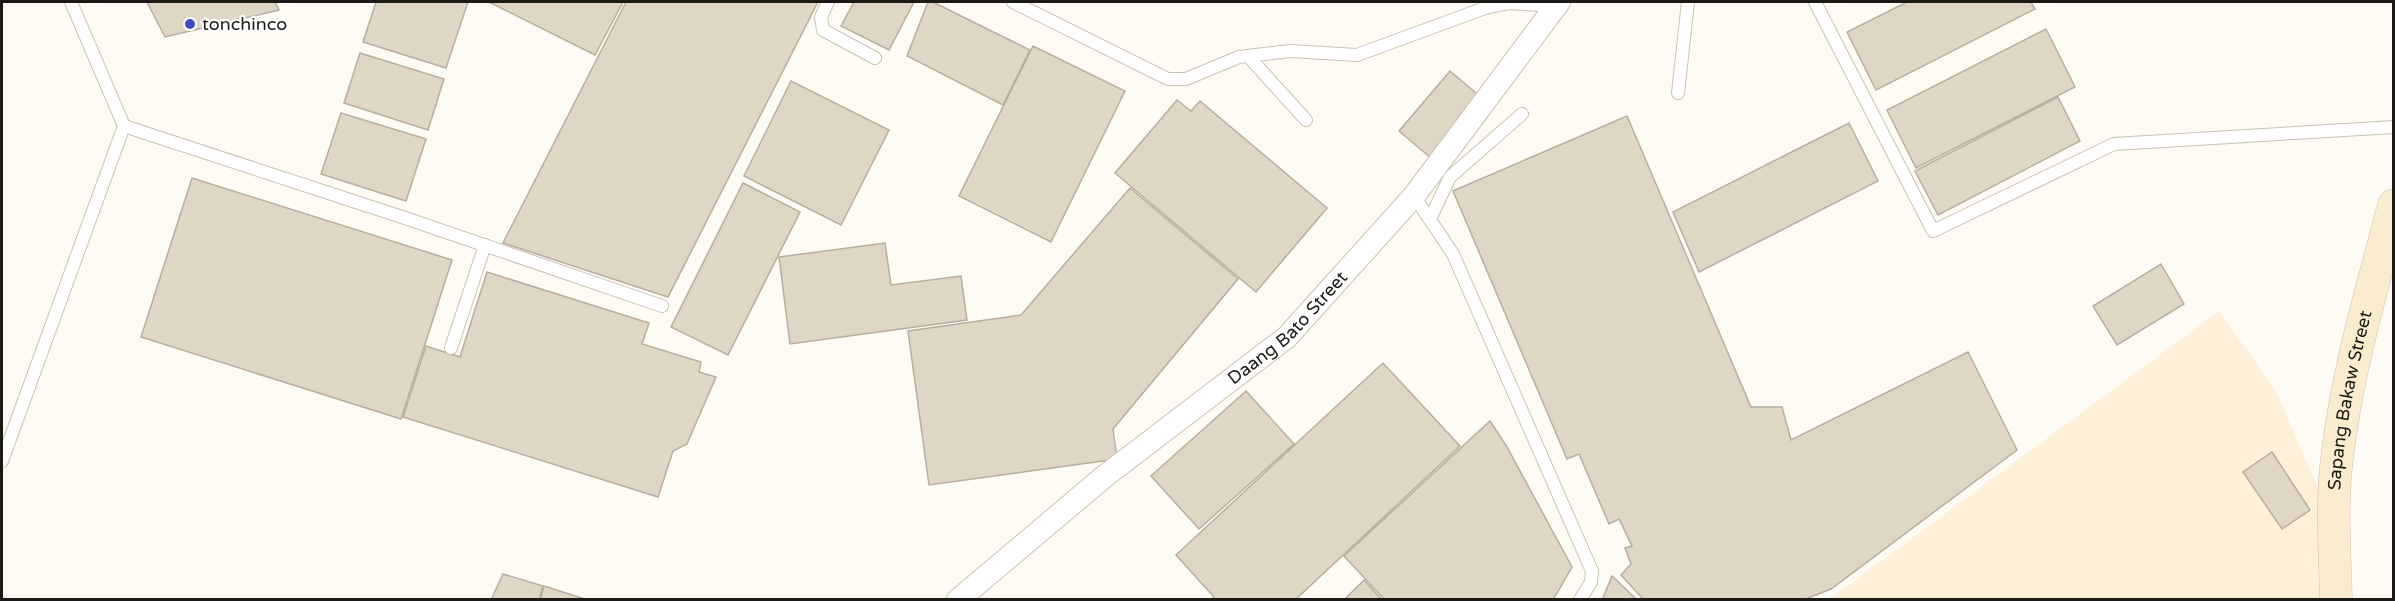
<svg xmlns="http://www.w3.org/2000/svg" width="2395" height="601" viewBox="0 0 2395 601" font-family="'Varela Round',sans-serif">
  <rect width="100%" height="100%" fill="#fefaf4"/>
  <polygon fill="#fef0d9" points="2219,311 2276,391 2319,491 2323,599 1825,600 1834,596"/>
  <g fill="#dfd6c6" stroke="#b7ae9f" stroke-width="1.5">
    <polygon points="147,2 275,2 279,10 165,37"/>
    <polygon points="376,2 468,2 446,68 363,42"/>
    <polygon points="489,2 623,2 595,55"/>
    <polygon points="626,2 818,2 668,297 503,243"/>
    <polygon points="854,2 914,2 889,50 841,26"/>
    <polygon points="928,2 933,2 1030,50 1003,105 907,56"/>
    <polygon points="1907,2 2031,2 2035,9 1876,90 1847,32"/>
    <polygon points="2046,29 2075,87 1916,168 1887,110"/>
    <polygon points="1033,46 1125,91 1051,242 959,196"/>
    <polygon points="360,53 444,79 428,130 344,103"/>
    <polygon points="1450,71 1482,98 1431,158 1399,131"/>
    <polygon points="791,81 889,130 841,225 744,176"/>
    <polygon points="2058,97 2080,141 1938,215 1915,171"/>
    <polygon points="1177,100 1191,111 1200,101 1327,208 1256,292 1115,173"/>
    <polygon points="341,113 426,139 406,201 321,174"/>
    <polygon points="1627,116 1751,407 1782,407 1791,440 1968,352 2017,450 1831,589 1803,600 1644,600 1621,575 1631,564 1625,548 1632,546 1619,519 1609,524 1579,454 1567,459 1453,191"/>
    <polygon points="1849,123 1878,181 1699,272 1673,212"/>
    <polygon points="192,178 452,260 401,419 141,337"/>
    <polygon points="743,183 800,212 728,355 671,327"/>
    <polygon points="1130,188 1238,279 1113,429 1117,459 929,485 908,331 1021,315"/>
    <polygon points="885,243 891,285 961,276 967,320 790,344 779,257"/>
    <polygon points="2161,264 2184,304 2117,345 2093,306"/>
    <polygon points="487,272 649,323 642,344 701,362 699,372 716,377 687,444 673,451 658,497 403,417 426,346 460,357"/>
    <polygon points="1383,363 1460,446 1295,600 1211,600 1214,597 1176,555"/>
    <polygon points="1246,391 1294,444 1199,529 1151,476"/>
    <polygon points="1490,421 1507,447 1572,567 1553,600 1385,600 1344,556"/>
    <polygon points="2272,452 2310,510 2282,529 2243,472"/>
    <polygon points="503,574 543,586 539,600 491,600"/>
    <polygon points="1612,576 1637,600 1602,600"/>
    <polygon points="1364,580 1382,600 1344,600"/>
    <polygon points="544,586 588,600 540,600"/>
  </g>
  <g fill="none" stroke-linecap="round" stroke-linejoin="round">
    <defs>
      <g id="lane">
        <polyline points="828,2 821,17 823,30 875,58"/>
        <polyline points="1013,2 1168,79 1186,79 1239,57 1290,51 1357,55 1485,8 1509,3 1556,6"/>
        <polyline points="1815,2 1933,231 2114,144 2394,127"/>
        <polyline points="1248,56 1306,120"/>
        <polyline points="1678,93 1688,2"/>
        <polyline points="124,126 405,218 662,306"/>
        <polyline points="1414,196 1453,254 1592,571 1591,582 1580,600"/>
        <polyline points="1430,219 1450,177 1522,114"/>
        <polyline points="451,348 485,245"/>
        <polyline points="2,461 124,126 71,2"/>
      </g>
      <g id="street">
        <path id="s1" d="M958 600 1105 476 1287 337 1414 196 1559 2"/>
      </g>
      <g id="secondary">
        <path id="s2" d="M2336 600C2335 552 2331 505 2337 458 2347 372 2372 288 2394 205"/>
      </g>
    </defs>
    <use href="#lane" stroke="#cbc2b2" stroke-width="14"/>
    <use href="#street" stroke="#cbc2b2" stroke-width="24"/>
    <use href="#secondary" stroke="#cbc2b2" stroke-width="33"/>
    <use href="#lane" stroke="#fff" stroke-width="12"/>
    <use href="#street" stroke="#fff" stroke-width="22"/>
    <use href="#secondary" stroke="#fbecd0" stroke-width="32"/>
  </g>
  <circle fill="#414bbf" stroke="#fff" stroke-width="2" cx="190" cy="24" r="6"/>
  <g text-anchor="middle" stroke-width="4.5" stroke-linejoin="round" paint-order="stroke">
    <g font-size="18" fill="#1d1914" stroke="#fff" text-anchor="start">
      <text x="202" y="30">tonchinco</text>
    </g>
    <g font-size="18" fill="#1d1914" stroke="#fff">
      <text dy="6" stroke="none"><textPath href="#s1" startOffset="428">Daang Bato Street</textPath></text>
      <text dy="6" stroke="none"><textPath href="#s2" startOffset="201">Sapang Bakaw Street</textPath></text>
    </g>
  </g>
  <rect width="2395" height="601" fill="none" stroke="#1d1914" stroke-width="6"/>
</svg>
